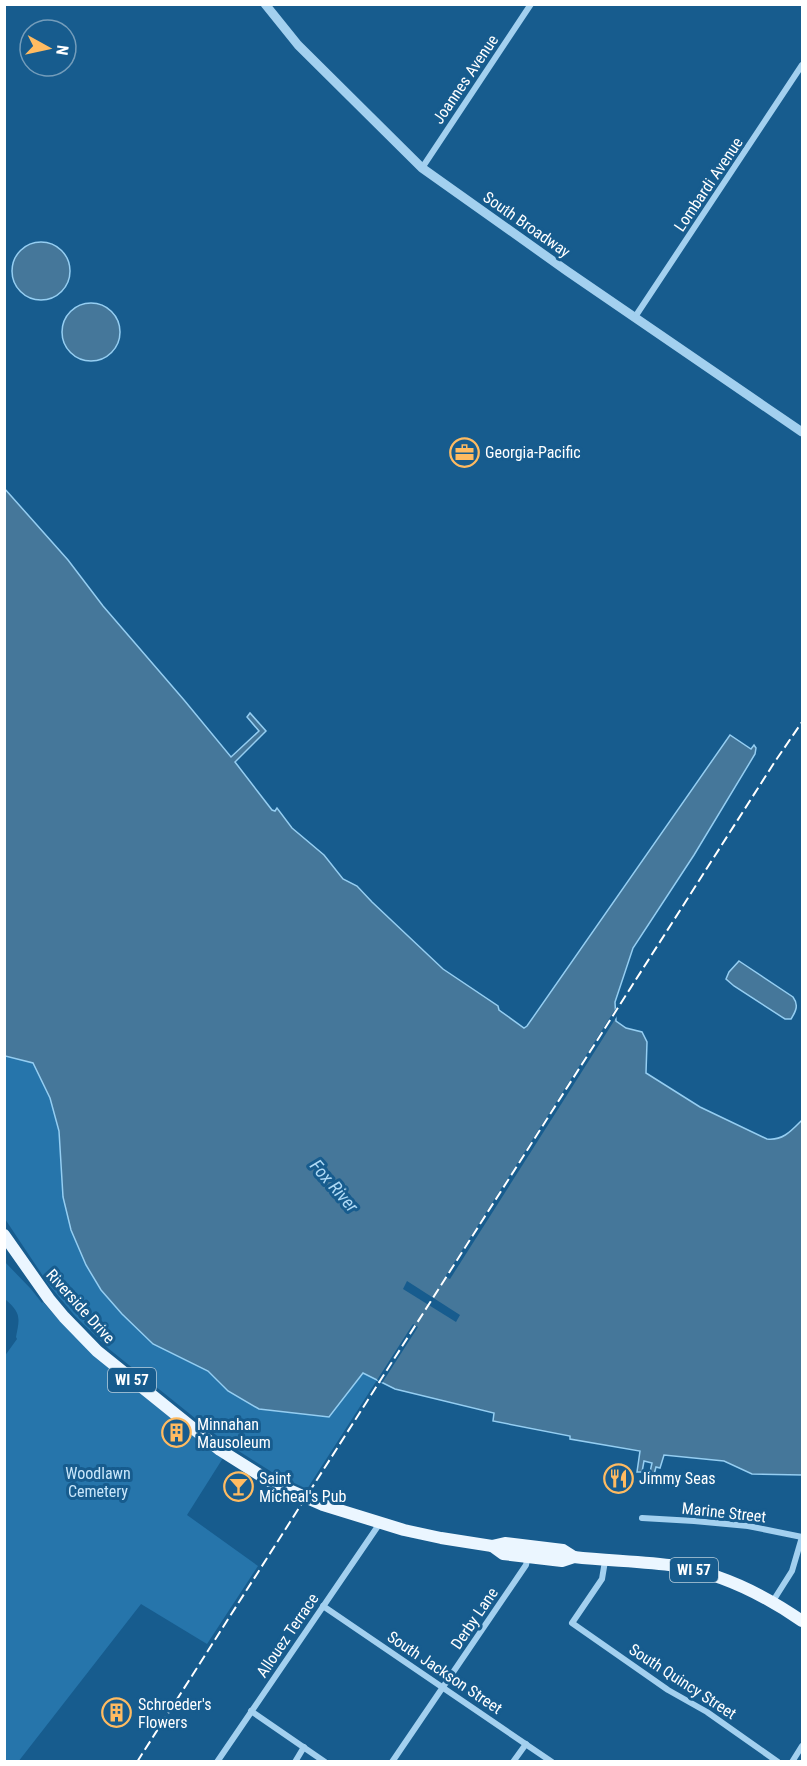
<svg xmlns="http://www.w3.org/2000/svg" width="807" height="1766" viewBox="0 0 807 1766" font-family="'Roboto Condensed',sans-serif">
  <rect width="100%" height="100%" fill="#175c8e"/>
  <g fill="#2675ab">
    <polygon points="5,1056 33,1063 50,1098 59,1131 63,1197 71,1230 86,1265 101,1291 122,1314 153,1344 208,1371 228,1391 259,1409 328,1417 363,1373 377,1380 307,1489 275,1474 226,1443 109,1349 75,1316 49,1285 5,1219"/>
    <path d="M4 1261 31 1289 42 1303 43 1302C95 1363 161 1409 223 1458L187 1515 258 1566 207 1644 141 1604 18 1762 4 1761V1357L17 1339 16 1337C20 1317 21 1313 5 1299Z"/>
  </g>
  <g fill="#45779a" stroke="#95cef2" stroke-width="1.5">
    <circle cx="41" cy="271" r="29"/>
    <circle cx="91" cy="332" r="29"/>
    <path d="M4 488 68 560 103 606 184 700 231 757 259 731 247 717 250 713 266 731 235 762 272 810 275 811 277 808 292 828 324 855 343 879 357 886 372 902 443 969 498 1006 499 1010 524 1028 527 1026 730 735 751 749 754 745 756 748 755 754 694 855 633 948 615 1002 616 1021 626 1028 642 1032 647 1042 646 1073 700 1107 767 1139C783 1141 792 1130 802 1120V1475L752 1474 724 1461 664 1455 660 1468 656 1467 652 1482 648 1481 652 1463 644 1461 642 1472H637L640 1451 570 1439V1436L493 1421 494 1413 395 1389 363 1373 329 1417 259 1409 228 1391 208 1371 153 1344 122 1314 101 1290 86 1265 71 1230 63 1197 59 1131 50 1098 33 1063 5 1056Z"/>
    <path d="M739 961 793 997C799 1005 796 1011 791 1019H785L734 986 726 979 729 972Z"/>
  </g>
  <g fill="#175c8e">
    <polygon points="618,1005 619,1013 595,1051 450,1279 445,1277"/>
    <polygon points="407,1281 460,1315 456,1322 403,1289"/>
    <polygon points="413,1324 418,1327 382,1383 377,1380"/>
  </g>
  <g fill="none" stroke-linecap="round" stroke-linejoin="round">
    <g stroke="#a3d0ef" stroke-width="6">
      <polyline points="422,168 531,4"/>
      <polyline points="635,317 802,65"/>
      <polyline points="642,1518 694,1521 748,1526 802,1537"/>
      <polyline points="605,1561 602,1579 572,1623 668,1690 707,1712 778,1762"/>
      <polyline points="773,1601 792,1571 802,1537"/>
      <polyline points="323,1606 552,1762"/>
      <polyline points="251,1711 325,1762"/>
      <polyline points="217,1762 380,1523"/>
      <polyline points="295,1762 304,1747"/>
      <polyline points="392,1762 526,1565 528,1555"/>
      <polyline points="513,1762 526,1744"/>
      <polyline points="792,1762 802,1746"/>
    </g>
    <polyline stroke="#a3d0ef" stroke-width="9" points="265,4 298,45 422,168 567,271 802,432"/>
    <g stroke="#ebf6ff" stroke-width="12">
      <polyline points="4,1235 49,1299 64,1317 97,1351 220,1450 271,1482 323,1505 404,1530 441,1538 492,1546 505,1543 563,1550 574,1557"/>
      <path d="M492 1546 503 1554 562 1561 574 1557C608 1561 643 1561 676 1566 723 1574 763 1594 802 1621"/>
    </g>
    <polyline stroke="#fff" stroke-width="2" stroke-dasharray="10 4.5" stroke-linecap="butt" points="137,1762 774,763 802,722"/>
  </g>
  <defs>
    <symbol id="office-ring" viewBox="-11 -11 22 22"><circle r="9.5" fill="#175c8e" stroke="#ffbb61" stroke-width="1.5"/><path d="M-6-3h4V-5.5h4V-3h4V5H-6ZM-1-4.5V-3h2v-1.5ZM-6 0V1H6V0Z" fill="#ffbb61"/></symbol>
    <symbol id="building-ring" viewBox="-11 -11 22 22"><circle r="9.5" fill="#175c8e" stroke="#ffbb61" stroke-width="1.5"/><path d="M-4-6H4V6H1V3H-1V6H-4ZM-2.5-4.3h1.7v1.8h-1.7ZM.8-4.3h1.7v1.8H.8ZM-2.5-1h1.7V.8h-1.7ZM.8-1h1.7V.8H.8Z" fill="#ffbb61"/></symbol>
    <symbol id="restaurant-ring" viewBox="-11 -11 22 22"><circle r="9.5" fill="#175c8e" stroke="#ffbb61" stroke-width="1.5"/><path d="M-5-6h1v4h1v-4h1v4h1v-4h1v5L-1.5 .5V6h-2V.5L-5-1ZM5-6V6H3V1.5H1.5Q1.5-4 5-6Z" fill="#ffbb61"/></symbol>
    <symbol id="bar-ring" viewBox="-11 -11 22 22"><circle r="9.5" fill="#175c8e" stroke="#ffbb61" stroke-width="1.5"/><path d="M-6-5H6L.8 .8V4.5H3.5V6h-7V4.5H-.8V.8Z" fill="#ffbb61"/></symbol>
  </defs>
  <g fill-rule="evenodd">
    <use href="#office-ring" x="448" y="436" width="33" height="33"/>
    <use href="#building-ring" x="160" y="1416" width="33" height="33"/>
    <use href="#restaurant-ring" x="602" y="1462" width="33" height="33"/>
    <use href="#bar-ring" x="222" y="1470" width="33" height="33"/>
    <use href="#building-ring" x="100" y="1696" width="33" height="33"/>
  </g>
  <g text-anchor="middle" stroke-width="6" stroke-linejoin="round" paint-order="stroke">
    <g fill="#175c8e" stroke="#b9cedd" stroke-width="1.5">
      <rect x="108" y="1368" width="48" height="24" rx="4.5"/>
      <rect x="670" y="1558" width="48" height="24" rx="4.5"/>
    </g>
    <g font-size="15" font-weight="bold" fill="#fff">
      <text x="132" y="1385">WI 57</text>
      <text x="694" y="1575">WI 57</text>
    </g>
    <g font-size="16" fill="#fff" stroke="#175c8e">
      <text transform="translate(465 79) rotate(-56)" y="6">Joannes Avenue</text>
      <text transform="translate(708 184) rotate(-56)" y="6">Lombardi Avenue</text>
      <text transform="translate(527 224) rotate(35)" y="6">South Broadway</text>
      <text transform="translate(81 1306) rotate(48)" y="6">Riverside Drive</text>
      <text transform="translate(724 1512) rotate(6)" y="6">Marine Street</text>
      <text transform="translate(474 1618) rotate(-56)" y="6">Derby Lane</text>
      <text transform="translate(287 1635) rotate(-56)" y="6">Allouez Terrace</text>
      <text transform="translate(445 1672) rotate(34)" y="6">South Jackson Street</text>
      <text transform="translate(683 1681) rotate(33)" y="6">South Quincy Street</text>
    </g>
    <g font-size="16" fill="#fff" stroke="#175c8e" text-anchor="start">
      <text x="485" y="458">Georgia-Pacific</text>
      <text x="197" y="1430">Minnahan<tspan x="197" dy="18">Mausoleum</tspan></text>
      <text x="259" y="1484">Saint<tspan x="259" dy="18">Micheal's Pub</tspan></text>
      <text x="639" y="1484">Jimmy Seas</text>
      <text x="138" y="1710">Schroeder's<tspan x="138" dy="18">Flowers</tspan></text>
    </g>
    <g font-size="16" fill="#c9e7fb" stroke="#175c8e">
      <text x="98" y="1479">Woodlawn<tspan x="98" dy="18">Cemetery</tspan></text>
    </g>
    <g font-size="18" font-style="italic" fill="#afdaf6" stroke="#175c8e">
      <text transform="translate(334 1186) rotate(49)" y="6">Fox River</text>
    </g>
  </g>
  <rect width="807" height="1766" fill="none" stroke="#ffffff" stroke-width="12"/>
  <g transform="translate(48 48) rotate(98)"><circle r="28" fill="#175c8e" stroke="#749dbb" stroke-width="1.5"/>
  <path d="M0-4.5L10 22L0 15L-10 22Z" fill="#ffbb61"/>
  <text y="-9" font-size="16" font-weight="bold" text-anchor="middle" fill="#ffffff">N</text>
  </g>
</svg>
